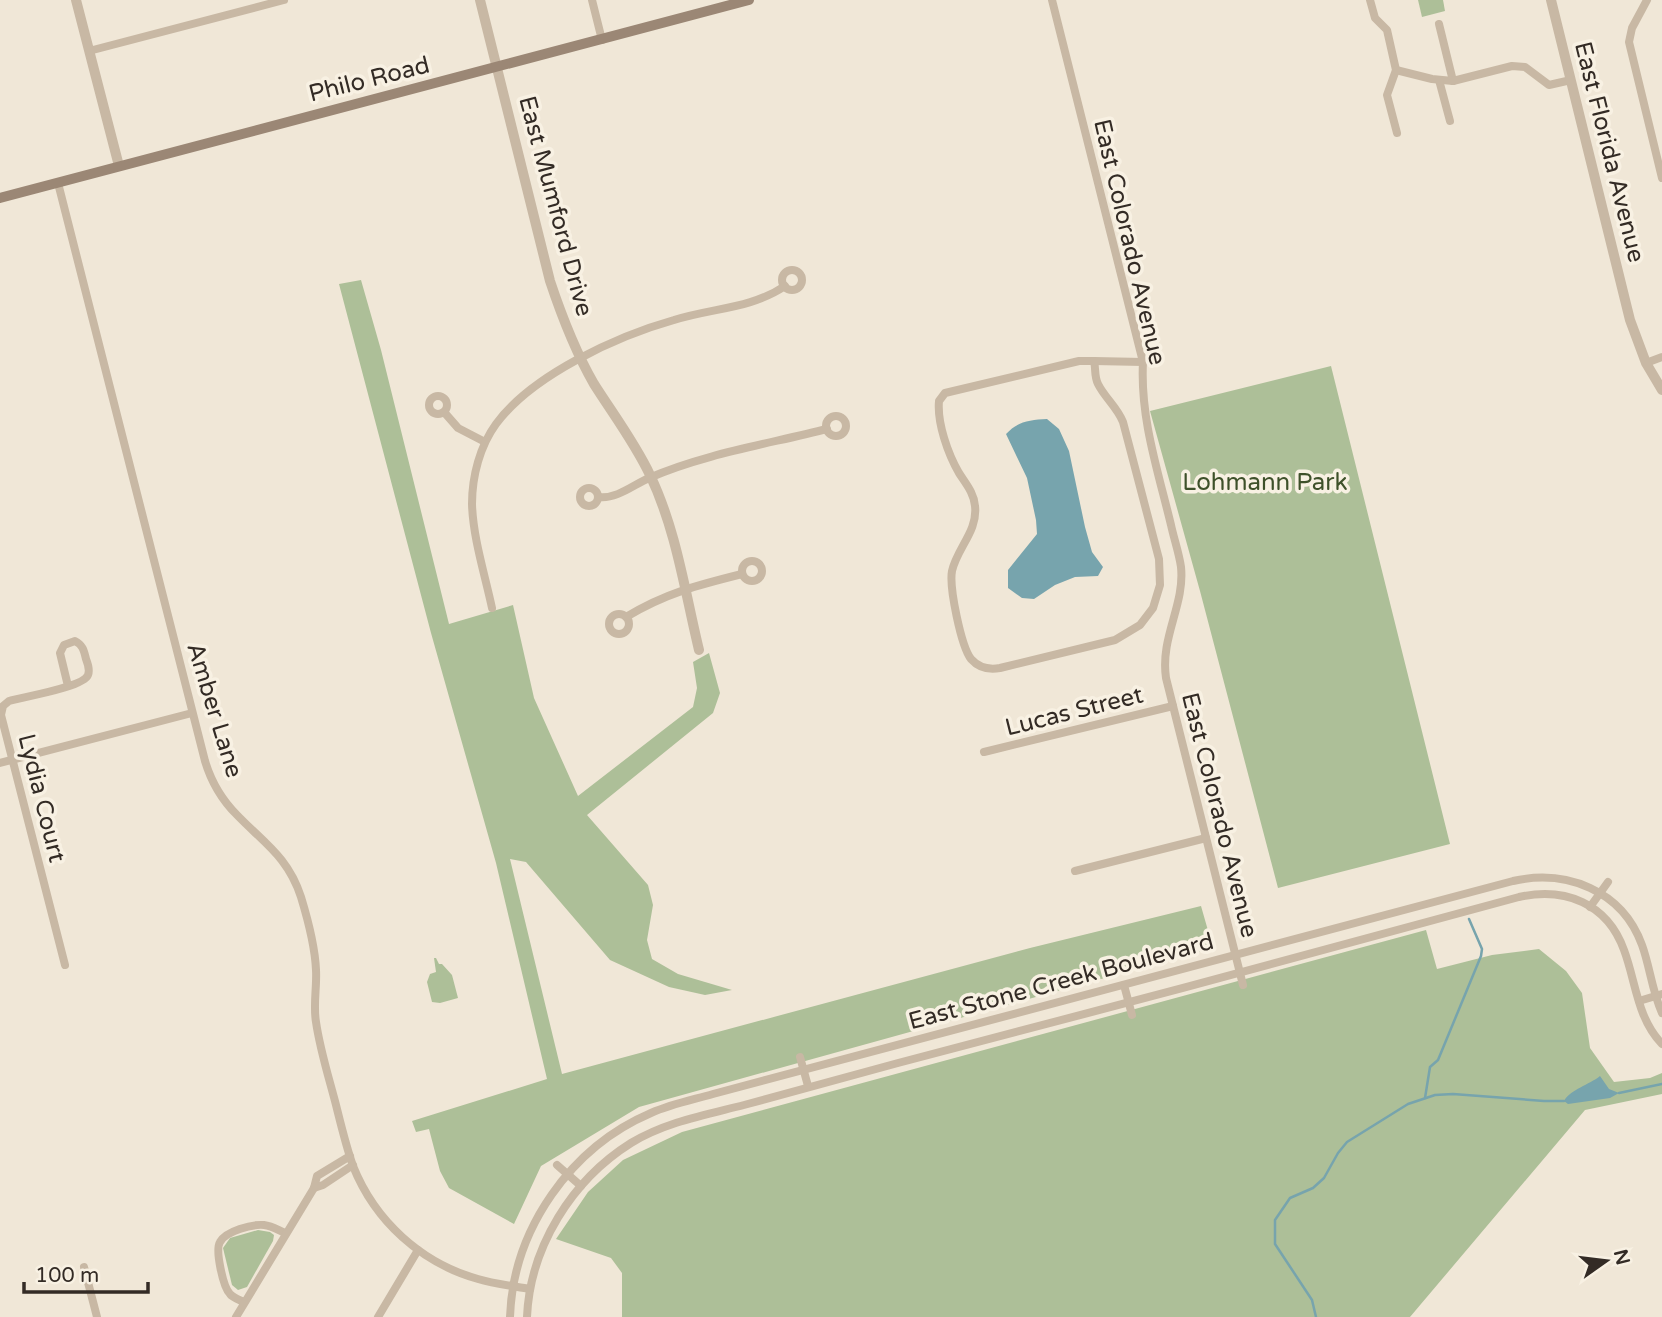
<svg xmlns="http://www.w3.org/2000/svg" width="1662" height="1317" viewBox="0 0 1662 1317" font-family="'Varela Round',sans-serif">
  <rect width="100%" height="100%" fill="#f0e7d7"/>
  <g fill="#adbf98">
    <polygon points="1418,0 1443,0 1445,11 1422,17"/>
    <polygon points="361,280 381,350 449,624 513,605 534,698 578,796 693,707 697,688 693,662 709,653 720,693 713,713 587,815 648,885 653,905 647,940 652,959 678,974 732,990 705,995 669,987 610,960 526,862 510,859 562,1074 1030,948 1201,906 1213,948 639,1107 541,1166 514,1224 449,1188 440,1171 429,1129 416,1132 412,1121 547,1079 496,863 431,633 339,284"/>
    <polygon points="1331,366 1450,844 1278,888 1200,591 1150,411"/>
    <polygon points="1426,930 1437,969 1492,955 1539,949 1566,971 1582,993 1590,1048 1614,1082 1650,1078 1662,1073 1662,1094 1585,1110 1410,1317 622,1317 622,1273 611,1258 556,1239 588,1192 623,1160 682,1132"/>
    <polygon points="434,958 436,958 439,964 442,964 452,975 458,998 440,1003 432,1002 427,982 430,974 436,972"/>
    <polygon points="258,1230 270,1232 274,1235 273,1241 247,1287 238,1290 232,1285 223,1248 230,1238"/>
  </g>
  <g fill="#77a4ad">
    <path d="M1047 419 1059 429 1069 451 1085 527 1092 552 1103 567 1098 576 1075 577 1055 585 1034 599 1022 598 1008 588V570L1037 534 1036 520 1027 478 1006 434C1018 421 1030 420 1047 419Z"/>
    <path d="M1600 1076 1609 1089 1619 1093 1610 1098 1568 1104 1564 1101C1571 1089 1589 1085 1600 1076Z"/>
  </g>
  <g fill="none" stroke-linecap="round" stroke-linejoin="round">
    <g stroke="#77a4ad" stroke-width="2.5">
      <polyline points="1619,1093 1662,1084"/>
      <polyline points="1425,1098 1430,1067 1438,1060 1481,956 1482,949 1469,919"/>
      <polyline points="1316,1317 1312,1300 1275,1244 1275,1220 1290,1198 1313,1188 1324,1178 1338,1153 1347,1142 1408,1104 1435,1095 1453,1094 1544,1101 1564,1101"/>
    </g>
    <g stroke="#c8b8a4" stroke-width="8">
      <polyline points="592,0 602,40"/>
      <path d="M1052 0 1143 362C1140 418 1158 471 1171 525 1174 539 1179 553 1181 567 1185 605 1160 637 1166 678L1243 985"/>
      <polyline points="1370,0 1375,18 1387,30 1396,70 1387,95 1397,133"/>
      <polyline points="1647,0 1632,28 1629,42 1662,178"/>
      <polyline points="1439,24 1453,81"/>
      <polyline points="89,51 284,0"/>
      <polyline points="1396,70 1432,79 1453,81 1512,66 1525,67 1549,85 1571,80"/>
      <polyline points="1439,80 1450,121"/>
      <path d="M58 183 205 761C211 781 222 800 237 815 264 843 288 857 301 897 308 920 315 946 316 970 317 987 313 1005 316 1022 320 1050 329 1078 336 1105 341 1125 346 1146 353 1166 375 1221 421 1263 478 1279 495 1284 513 1286 530 1289"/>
      <circle cx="792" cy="280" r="10"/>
      <path d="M1079 361H1094C1096 369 1094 376 1098 384 1105 398 1117 407 1123 422L1159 559 1160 585 1153 608 1140 625 1115 640 1000 668C989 670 979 668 971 659 961 646 949 587 952 571 957 548 978 531 975 506 974 493 966 484 959 473 948 454 937 423 939 401L945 393Z"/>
      <polyline points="1094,361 1143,362"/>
      <polyline points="1646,363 1662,357"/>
      <circle cx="438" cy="405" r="9"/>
      <polyline points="444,412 458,428 485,442"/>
      <circle cx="836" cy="426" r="10"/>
      <circle cx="589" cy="497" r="9"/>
      <path d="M599 497C617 499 633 485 649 478 704 454 768 444 827 429"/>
      <circle cx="752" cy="571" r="10"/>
      <path d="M492 608C485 575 473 538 472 504 472 476 480 446 496 424 532 375 617 336 674 320 711 308 751 309 785 286"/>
      <circle cx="619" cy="624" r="10"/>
      <path d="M626 617C666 593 698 585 742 574"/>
      <polyline points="984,752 1173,706"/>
      <polyline points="0,763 192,713"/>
      <polyline points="1075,871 1206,838"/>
      <polyline points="1590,907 1608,882"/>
      <path d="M65 965 1 715 3 706 9 701C23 697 84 687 88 675 90 670 88 664 86 659 84 651 83 645 75 641L64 645 60 653 68 686"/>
      <polyline points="1124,985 1132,1015"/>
      <polyline points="1639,1001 1662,994"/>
      <polyline points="800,1057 808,1086"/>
      <polyline points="557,1165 581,1186"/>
      <polyline points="314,1188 323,1185 353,1165"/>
      <polyline points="84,1267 97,1317"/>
      <path d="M244 1302C240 1300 233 1298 230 1294 223 1287 215 1250 220 1242 226 1231 252 1224 264 1225 272 1226 278 1230 285 1233"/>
      <polyline points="236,1317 314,1188 317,1176 350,1156"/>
      <polyline points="378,1317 418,1250"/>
      <path d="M510 1317C513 1229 571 1147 651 1113 671 1104 692 1100 713 1094L1513 881C1566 869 1622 890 1642 945 1650 967 1652 991 1662 1013"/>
      <path d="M527 1317C530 1247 572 1180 631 1143 666 1122 705 1115 744 1105 795 1091 846 1077 898 1063 1105 1009 1313 954 1519 897 1565 887 1607 903 1624 950 1636 982 1637 1018 1662 1044"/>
    </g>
    <g stroke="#c8b8a4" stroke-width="10">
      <polyline points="76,0 119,166"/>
      <path d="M480 0 550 281C562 317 575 351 594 384 613 414 635 443 650 475 676 529 685 592 699 650"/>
      <polyline points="1551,0 1630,320 1646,363 1662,390"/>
    </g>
    <polyline stroke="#9b8775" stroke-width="10" points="0,198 749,0"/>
  </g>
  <g text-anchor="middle" stroke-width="7" stroke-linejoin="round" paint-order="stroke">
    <g font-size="24" fill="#332b25" stroke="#f8f1e3">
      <text transform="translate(369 79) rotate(-14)" y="8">Philo Road</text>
      <text transform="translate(1610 152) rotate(76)" y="8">East Florida Avenue</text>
      <text transform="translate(556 206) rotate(75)" y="8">East Mumford Drive</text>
      <text transform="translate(1130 242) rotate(77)" y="8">East Colorado Avenue</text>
      <text transform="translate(215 710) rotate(73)" y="8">Amber Lane</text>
      <text transform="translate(1074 711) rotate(-14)" y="8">Lucas Street</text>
      <text transform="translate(42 798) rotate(76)" y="8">Lydia Court</text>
      <text transform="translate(1220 815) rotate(76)" y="8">East Colorado Avenue</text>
      <text transform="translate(1061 981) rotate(-15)" y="8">East Stone Creek Boulevard</text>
    </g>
    <g font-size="24" fill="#3e512a" stroke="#f8f1e3">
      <text x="1265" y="490">Lohmann Park</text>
    </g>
  </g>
  <g transform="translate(1606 1261) rotate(76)" stroke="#f8f1e3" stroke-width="5" paint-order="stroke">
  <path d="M0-5L12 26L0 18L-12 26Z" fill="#332b25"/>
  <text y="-10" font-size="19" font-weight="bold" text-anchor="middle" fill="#332b25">N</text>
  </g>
  <path d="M24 1282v10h124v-10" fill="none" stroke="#332b25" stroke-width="3.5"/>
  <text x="35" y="1282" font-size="21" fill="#332b25" stroke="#f8f1e3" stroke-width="5" paint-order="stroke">100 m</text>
</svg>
